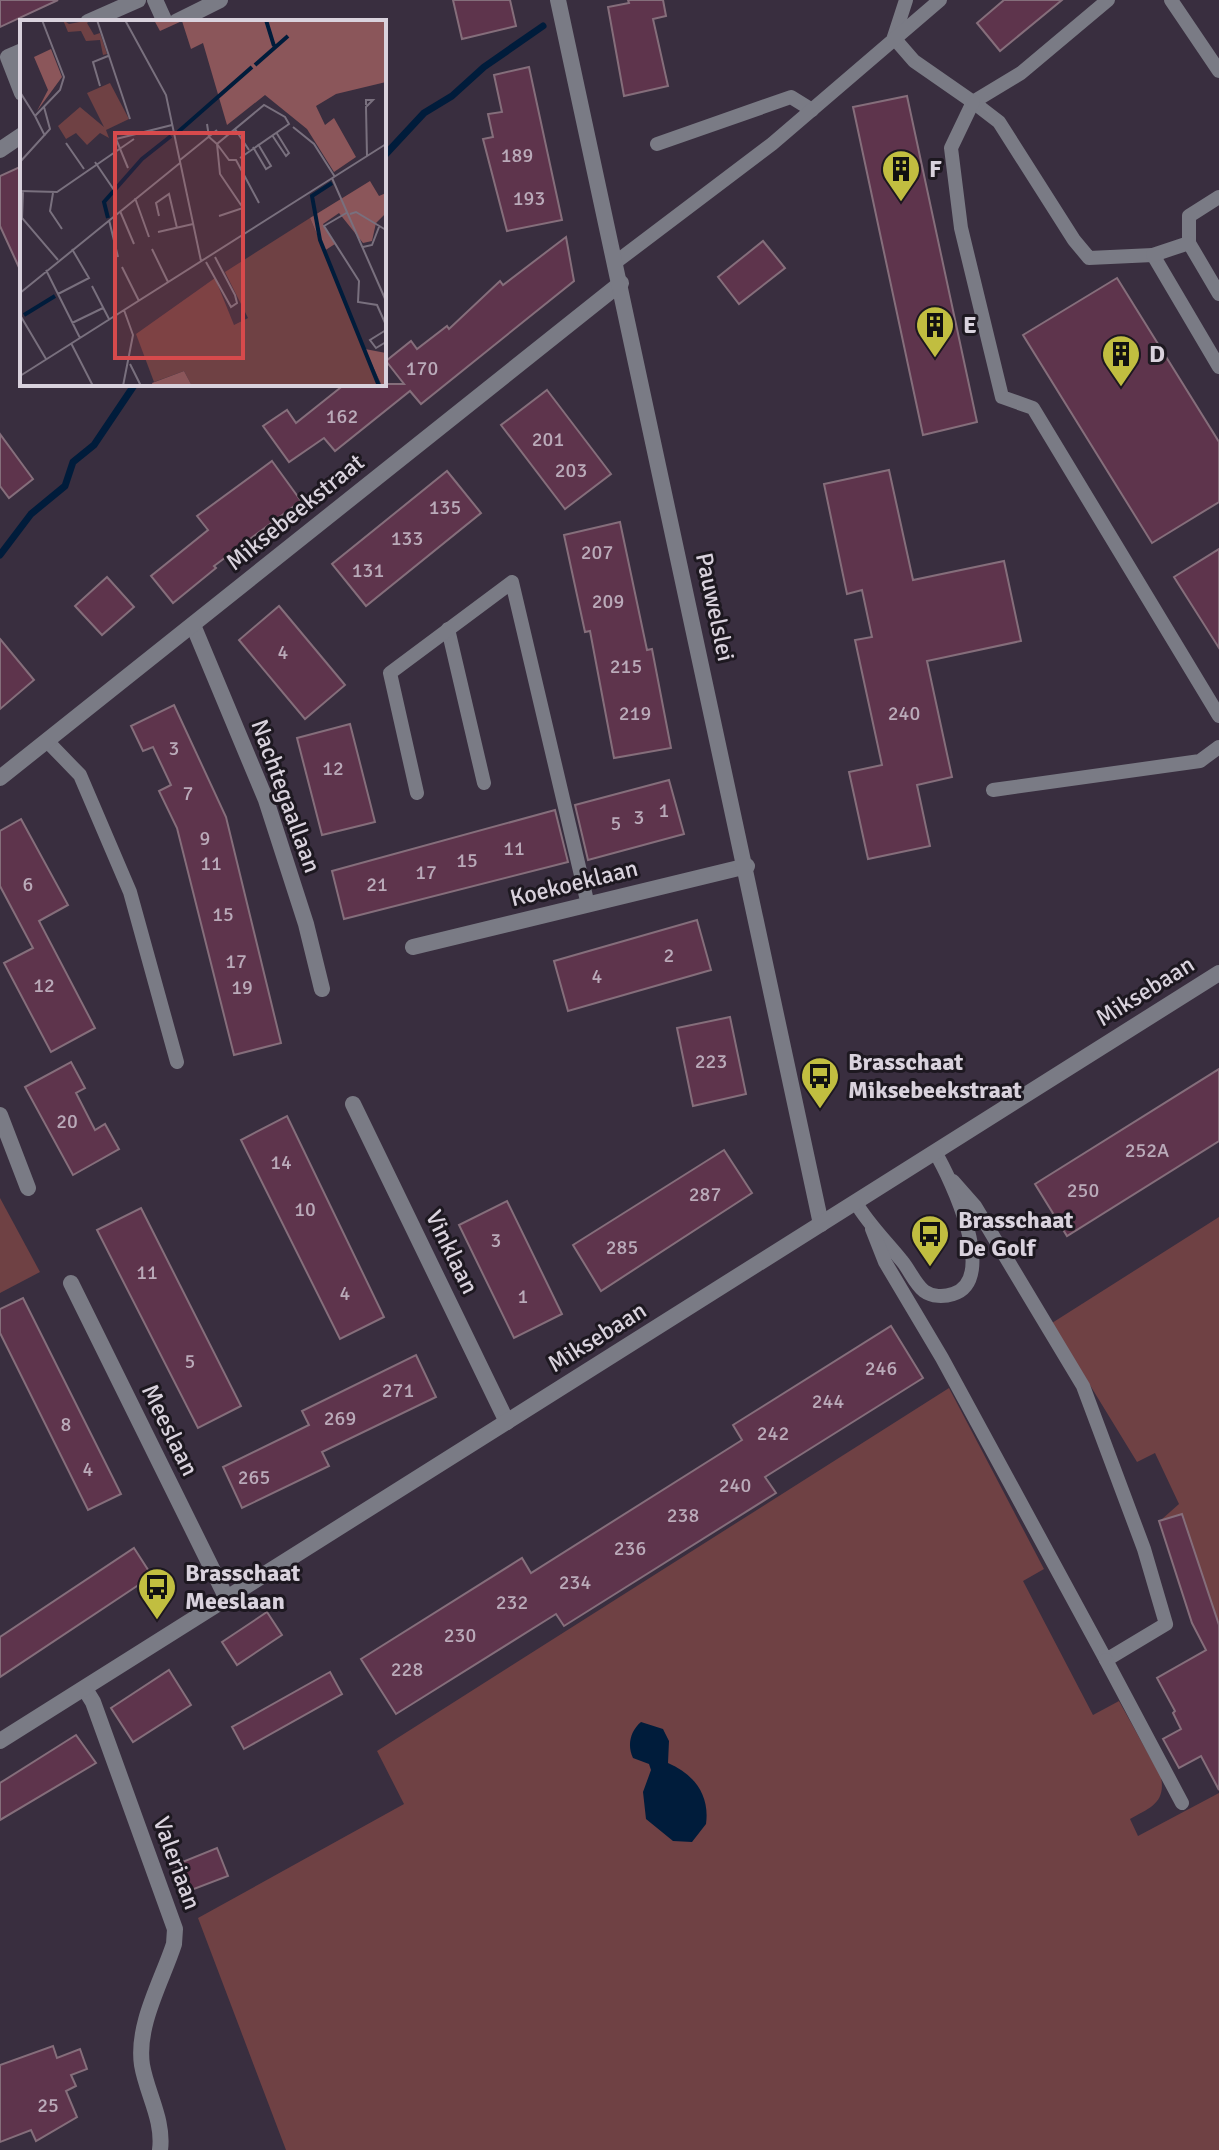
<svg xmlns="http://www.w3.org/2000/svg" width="1219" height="2150" viewBox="0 0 1219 2150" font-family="Signika,sans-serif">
  <rect width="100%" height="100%" fill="#392e3f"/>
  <g fill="#6f4144">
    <polygon points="0,1198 40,1272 0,1293"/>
    <polygon points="1219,1217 1219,1666 1161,1520 1179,1504 1155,1453 1137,1462 1052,1323"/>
    <path d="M949 1388 1044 1569 1023 1581 1093 1715 1119 1701 1161 1777C1166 1803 1150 1808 1130 1819L1138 1836 1219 1793V2150H286L198 1918 404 1804 377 1751Z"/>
  </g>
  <path fill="#001c3b" d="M641 1722 663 1729 669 1741 668 1763C694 1774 710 1795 706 1824L692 1842 673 1841 646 1819 643 1792 651 1770 649 1764 633 1758C627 1746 630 1731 641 1722Z"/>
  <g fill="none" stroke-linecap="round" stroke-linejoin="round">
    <g stroke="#001c3b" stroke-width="7">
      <polyline points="384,156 424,113 452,96 484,67 543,26"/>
      <polyline points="0,555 31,514 65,486 73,462 94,445 135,384"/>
    </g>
  </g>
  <g fill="#5e344c" stroke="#856e7b" stroke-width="2">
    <polygon points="0,0 58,0 0,27"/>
    <polygon points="453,0 510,0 516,26 462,39"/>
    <polygon points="628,0 663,0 666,16 653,19 668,86 624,96 608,7 629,3"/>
    <polygon points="1004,0 1062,0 1000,51 977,23"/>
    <polygon points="529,67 562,220 507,231 483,139 493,137 488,114 502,112 494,75"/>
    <polygon points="907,96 977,422 923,435 853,107"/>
    <polygon points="22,166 22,274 0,226 0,176"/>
    <polygon points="566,237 574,281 421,404 410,391 335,451 324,438 289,462 263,426 287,410 296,423 345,384 404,384 386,361 411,341 417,349 447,326 449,329 500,281 503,285"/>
    <polygon points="763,241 785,268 739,304 718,277"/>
    <polygon points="1117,278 1219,442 1219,502 1152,543 1023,335"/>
    <polygon points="547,390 611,474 565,509 501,425"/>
    <polygon points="0,434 33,479 9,498 0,486"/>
    <polygon points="272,461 301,501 214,566 216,568 173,603 151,576 208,530 197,516"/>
    <polygon points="889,470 913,580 1004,561 1021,641 927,661 952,777 917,785 930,846 868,859 849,772 882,765 855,640 872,637 862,590 847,594 824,484"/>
    <polygon points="447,471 481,513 366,606 332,564"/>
    <polygon points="620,522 647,650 652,649 671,748 614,758 590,631 585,632 564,535"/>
    <polygon points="1219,549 1219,648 1174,577"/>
    <polygon points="107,577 134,607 102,635 75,606"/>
    <polygon points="279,606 345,685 305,719 239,640"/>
    <polygon points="0,639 34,680 0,709"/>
    <polygon points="174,705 226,817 281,1043 234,1055 177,828 159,791 171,785 153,747 143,751 131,726"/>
    <polygon points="350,724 375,822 322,835 297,738"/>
    <polygon points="669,780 684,834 588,860 575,805"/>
    <polygon points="555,810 568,862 344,919 332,871"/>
    <polygon points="21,819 68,905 39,921 95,1028 51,1052 4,963 33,948 0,886 0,831"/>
    <polygon points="697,920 711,970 568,1011 554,961"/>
    <polygon points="730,1017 746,1094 693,1106 677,1028"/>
    <polygon points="71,1062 85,1088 76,1093 95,1130 105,1124 119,1149 73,1175 25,1087"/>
    <polygon points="1219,1069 1219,1141 1067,1236 1035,1184"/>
    <polygon points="287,1116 384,1317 340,1339 241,1140"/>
    <polygon points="724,1150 752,1193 601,1291 573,1245"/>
    <polygon points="507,1201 562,1314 514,1338 459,1225"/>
    <polygon points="141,1208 241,1406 198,1428 97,1230"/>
    <polygon points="23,1298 121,1494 88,1510 0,1333 0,1309"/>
    <polygon points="891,1326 923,1378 765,1477 776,1493 564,1626 556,1614 396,1714 361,1659 522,1558 531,1573 742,1440 733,1425"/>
    <polygon points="416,1355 436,1397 322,1452 329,1466 242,1508 223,1467 309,1425 302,1411"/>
    <polygon points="1182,1514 1219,1625 1219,1790 1201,1756 1179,1768 1163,1739 1181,1729 1173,1713 1175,1711 1157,1678 1206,1650 1192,1623 1159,1521"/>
    <polygon points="134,1548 152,1576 0,1677 0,1637"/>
    <polygon points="267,1612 282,1635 237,1665 222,1642"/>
    <polygon points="169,1670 191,1705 133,1742 111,1708"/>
    <polygon points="330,1672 342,1694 244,1749 232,1727"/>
    <polygon points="76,1735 96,1763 0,1820 0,1783"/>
    <polygon points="217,1848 228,1876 186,1892 175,1865"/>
    <polygon points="53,2046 57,2058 80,2049 87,2069 71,2075 76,2086 66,2091 77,2117 36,2141 31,2130 0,2142 0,2065"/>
  </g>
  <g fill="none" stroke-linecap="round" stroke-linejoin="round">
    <g stroke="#7a7b85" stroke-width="14">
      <polyline points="1108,0 1021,73 973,102 999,122 1074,240 1089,258 1153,255 1219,367"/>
      <polyline points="1171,0 1219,71"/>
      <polyline points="894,37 906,0"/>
      <polyline points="894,38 914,61 973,102 951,148 961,228 1002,397 1033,408 1219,716"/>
      <polyline points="657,144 791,97 812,110"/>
      <polyline points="1189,243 1189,216 1219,197"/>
      <polyline points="1153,255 1189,243 1219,294"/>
      <polyline points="616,262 772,144 940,0"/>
      <polyline points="448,629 484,783"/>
      <polyline points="47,741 80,775 130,892 177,1062"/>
      <polyline points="993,790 1200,761 1219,747"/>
      <polyline points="417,793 390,673 512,582 588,905"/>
      <path d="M856 1203C869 1225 886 1241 902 1261 909 1269 915 1284 924 1291 932 1297 944 1297 953 1294 999 1280 951 1179 935 1152"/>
      <polyline points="872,1229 885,1262 942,1358 1106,1660 1166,1624 1144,1549 1083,1386 975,1206 953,1181"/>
      <polyline points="1106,1660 1182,1803"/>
    </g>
    <g stroke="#7a7b85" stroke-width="16">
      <polyline points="155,0 165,22"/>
      <polyline points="88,22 138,0"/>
      <polyline points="176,22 220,0"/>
      <polyline points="22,51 8,57 22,93"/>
      <polyline points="0,150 22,135"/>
      <polyline points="193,625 266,800 306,924 322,989"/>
      <polyline points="0,778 621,283"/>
      <polyline points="413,947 747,866"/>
      <polyline points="353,1104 507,1422"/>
      <polyline points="0,1115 28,1188"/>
      <polyline points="71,1283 227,1599"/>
      <path d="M85 1689 93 1702 175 1929 174 1944C162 1981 136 2025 142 2065 147 2094 164 2120 160 2150"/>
    </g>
    <g stroke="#7a7b85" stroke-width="16">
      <polyline points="558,0 821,1224"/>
      <polyline points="0,1741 1219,973"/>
    </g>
  </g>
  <defs>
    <symbol id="building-pin" viewBox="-11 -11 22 30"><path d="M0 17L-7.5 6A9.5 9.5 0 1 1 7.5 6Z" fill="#c1be40" stroke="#1d1820"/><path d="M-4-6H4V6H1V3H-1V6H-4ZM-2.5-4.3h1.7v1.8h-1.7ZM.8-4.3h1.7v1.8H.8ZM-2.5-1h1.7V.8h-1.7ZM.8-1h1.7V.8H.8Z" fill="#111"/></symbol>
    <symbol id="bus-pin" viewBox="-11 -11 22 30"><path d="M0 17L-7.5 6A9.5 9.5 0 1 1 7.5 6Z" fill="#c1be40" stroke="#1d1820"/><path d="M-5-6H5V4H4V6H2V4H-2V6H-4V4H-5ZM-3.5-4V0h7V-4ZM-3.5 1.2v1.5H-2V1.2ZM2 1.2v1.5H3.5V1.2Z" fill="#111"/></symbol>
  </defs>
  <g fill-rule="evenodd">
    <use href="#building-pin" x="879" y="147" width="44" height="60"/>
    <use href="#building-pin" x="913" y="303" width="44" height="60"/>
    <use href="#building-pin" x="1099" y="332" width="44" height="60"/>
    <use href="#bus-pin" x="798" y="1054" width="44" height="60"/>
    <use href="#bus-pin" x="908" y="1212" width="44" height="60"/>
    <use href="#bus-pin" x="135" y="1565" width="44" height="60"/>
  </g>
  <g text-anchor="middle" stroke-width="6" stroke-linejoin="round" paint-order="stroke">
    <g font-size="20" fill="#baaab9">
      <text x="517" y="162">189</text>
      <text x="529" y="205">193</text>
      <text x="422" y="375">170</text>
      <text x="342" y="423">162</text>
      <text x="548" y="446">201</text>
      <text x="571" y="477">203</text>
      <text x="445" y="514">135</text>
      <text x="407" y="545">133</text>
      <text x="597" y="559">207</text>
      <text x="368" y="577">131</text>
      <text x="608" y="608">209</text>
      <text x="283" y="659">4</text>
      <text x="626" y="673">215</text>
      <text x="635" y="720">219</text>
      <text x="904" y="720">240</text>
      <text x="174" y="755">3</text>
      <text x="333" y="775">12</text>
      <text x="188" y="800">7</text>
      <text x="664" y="817">1</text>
      <text x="639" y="824">3</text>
      <text x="616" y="830">5</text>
      <text x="205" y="845">9</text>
      <text x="514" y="855">11</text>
      <text x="467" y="867">15</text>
      <text x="211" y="870">11</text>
      <text x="426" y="879">17</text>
      <text x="28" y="891">6</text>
      <text x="377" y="891">21</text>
      <text x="223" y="921">15</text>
      <text x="669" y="962">2</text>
      <text x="236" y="968">17</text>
      <text x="597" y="983">4</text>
      <text x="44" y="992">12</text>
      <text x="242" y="994">19</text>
      <text x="711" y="1068">223</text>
      <text x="67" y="1128">20</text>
      <text x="1147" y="1157">252A</text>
      <text x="281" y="1169">14</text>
      <text x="1083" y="1197">250</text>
      <text x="705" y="1201">287</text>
      <text x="305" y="1216">10</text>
      <text x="496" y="1247">3</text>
      <text x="622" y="1254">285</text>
      <text x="147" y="1279">11</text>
      <text x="345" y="1300">4</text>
      <text x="523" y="1303">1</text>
      <text x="190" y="1368">5</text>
      <text x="881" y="1375">246</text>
      <text x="398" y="1397">271</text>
      <text x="828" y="1408">244</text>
      <text x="340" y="1425">269</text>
      <text x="66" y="1431">8</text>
      <text x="773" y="1440">242</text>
      <text x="88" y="1476">4</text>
      <text x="254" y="1484">265</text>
      <text x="735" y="1492">240</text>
      <text x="683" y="1522">238</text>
      <text x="630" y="1555">236</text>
      <text x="575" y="1589">234</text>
      <text x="512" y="1609">232</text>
      <text x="460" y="1642">230</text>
      <text x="407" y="1676">228</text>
      <text x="48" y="2112">25</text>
    </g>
    <g font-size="24" font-weight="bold" fill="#d9d2dd" stroke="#1d1820" text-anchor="start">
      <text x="929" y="177">F</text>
      <text x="963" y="333">E</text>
      <text x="1149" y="362">D</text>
      <text x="848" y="1070">Brasschaat<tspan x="848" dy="28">Miksebeekstraat</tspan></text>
      <text x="958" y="1228">Brasschaat<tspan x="958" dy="28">De Golf</tspan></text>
      <text x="185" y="1581">Brasschaat<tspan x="185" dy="28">Meeslaan</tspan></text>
    </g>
    <g font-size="24" fill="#d9d2dd" stroke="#1d1820">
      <text transform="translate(295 512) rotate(-39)" y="8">Miksebeekstraat</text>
      <text transform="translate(715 607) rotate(78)" y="8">Pauwelslei</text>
      <text transform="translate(286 796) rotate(70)" y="8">Nachtegaallaan</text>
      <text transform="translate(574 883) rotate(-14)" y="8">Koekoeklaan</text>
      <text transform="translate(1145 991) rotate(-32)" y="8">Miksebaan</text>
      <text transform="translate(452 1252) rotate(64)" y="8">Vinklaan</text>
      <text transform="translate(597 1337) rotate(-32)" y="8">Miksebaan</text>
      <text transform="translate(170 1430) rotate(64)" y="8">Meeslaan</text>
      <text transform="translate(177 1863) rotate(70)" y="8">Valeriaan</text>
    </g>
  </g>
  <g transform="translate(20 20)">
    <rect width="366" height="366" fill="#392e3f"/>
    <path d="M43 0 49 4 70 0 67 3 74 15 80 13 87 34 83 35 80 20 66 21 61 11 48 12ZM90 63 109 99 86 110 89 118 80 113 67 125 56 113 46 119 38 106 60 87 84 107 67 73ZM290 198 361 366H172L164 351 134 362 116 314 195 258 214 305 228 298 205 252Z" fill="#6f4144"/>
    <path d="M134 0H365L366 62 316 74 296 86 305 105 314 98 336 137 314 152 287 109 245 75 207 105 183 23 171 29 162 1 140 11ZM31 29 42 57 17 91 28 70 14 37ZM350 161 359 176 366 173V193L356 203 352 221 343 223 319 193 303 204 315 224 304 231 290 198ZM345 329 366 333V366H362ZM164 351 172 366H133L132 363Z" fill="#8b565a"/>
    <path fill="none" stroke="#001c3b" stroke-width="4" d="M246 0 254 26M235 45 268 16M158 112 232 47M312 163 292 176 300 220 359 366M88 198 84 182 122 139 151 116M4 295 35 276"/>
    <path fill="none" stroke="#79707e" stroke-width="2" d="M22 0 44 57 40 70 15 96 25 116M77 0 110 99M105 0 146 75 181 241M80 66 73 42 88 36M0 72 15 96M346 85V80H353L346 87 347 136M187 104 189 117 197 124 200 154 223 188 199 196M273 107 294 124 315 157M215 109 229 130M252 115 266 136 269 133 256 112M46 123 64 149M233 127 246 149 251 146 238 124M220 138 269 104 265 97 244 85 197 124 209 140H216L239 183M160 140 197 110M0 142 30 109 24 87M75 142 94 170M108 148 96 119 152 105M312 158 366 281M0 171 37 172 114 119M3 171 2 198 38 240M33 173 30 191 42 209M115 178 129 217M100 191 114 224M328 192 304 206 339 261 338 282 357 285 366 305M330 194 336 192 366 210M139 196 136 183 149 174 157 208M89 200 98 237M138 212 173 204M343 227 352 225 359 207M132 229 148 262M186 242 211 287 217 283 215 275 195 237M102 247 119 281M26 250 60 318M72 266 89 299M0 273 160 143M38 274 69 258 52 229M0 295 26 339M52 303 83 288M366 310 350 320 356 328 366 322M51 323 73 366M110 344 121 366M0 356 366 124M103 366 113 315 104 290"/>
    <path fill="#d74a4c" fill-opacity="0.15" stroke="#d74a4c" stroke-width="4" d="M95 113H223V338H95Z"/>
    <rect width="366" height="366" fill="none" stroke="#d9d2dd" stroke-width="4"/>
  </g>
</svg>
